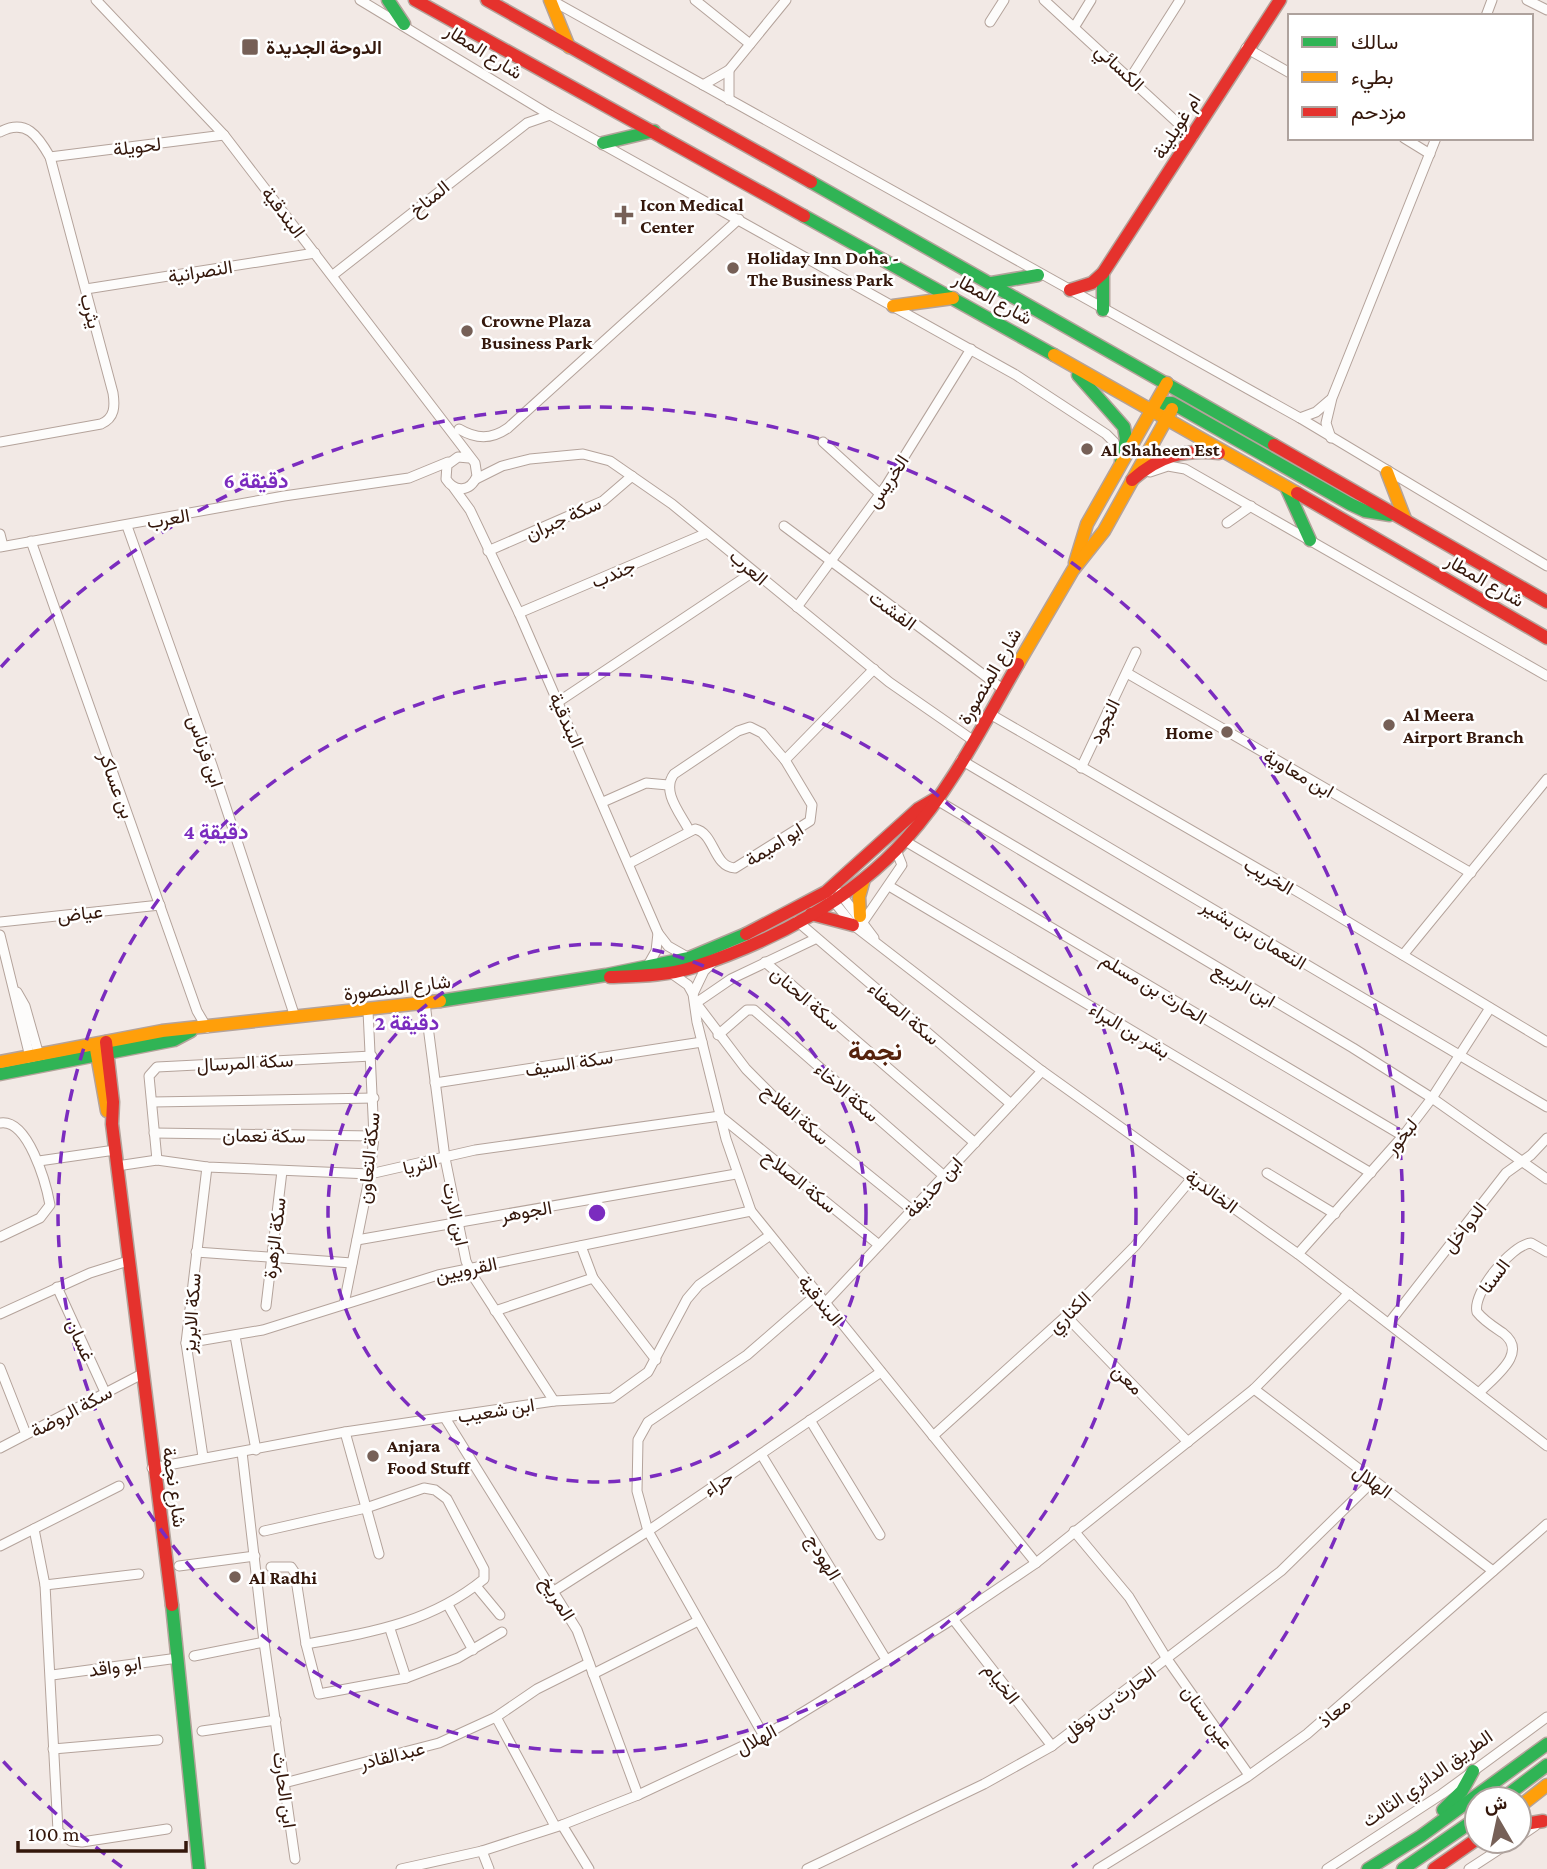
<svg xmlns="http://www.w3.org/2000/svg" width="1547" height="1869" viewBox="0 0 1547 1869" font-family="'Crimson Pro',Vazirmatn,serif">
  <rect width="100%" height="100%" fill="#f2e9e5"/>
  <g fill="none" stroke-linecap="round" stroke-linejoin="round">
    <defs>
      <g id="street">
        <path d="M96 0 224 135 475 463 477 476C470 492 455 493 446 479L447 465 458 457 469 458"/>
        <polyline points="360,0 550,115 1016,375 1106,434 1114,442 1120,460"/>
        <polyline points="551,0 1300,418 1547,566"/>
        <polyline points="695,0 750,44"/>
        <polyline points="1044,0 1193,137"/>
        <polyline points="1527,0 1547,10"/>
        <polyline points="1486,16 1492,0"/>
        <polyline points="990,22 1004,0"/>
        <polyline points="1075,26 1091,0"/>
        <polyline points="1246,48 1290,73"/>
        <polyline points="729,70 729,100"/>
        <polyline points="1131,77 1180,0"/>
        <polyline points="703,85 729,70 786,0"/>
        <path d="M0 132C26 118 38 136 50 157L113 393C115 406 115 418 101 424L0 442"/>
        <polyline points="1404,138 1430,154"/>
        <polyline points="50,157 224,135"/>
        <polyline points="333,275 527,123 550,115"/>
        <polyline points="86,289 315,253"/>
        <polyline points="1300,418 1316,412 1330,400"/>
        <path d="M459 429C476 439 491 440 508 428L739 219"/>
        <polyline points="1331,438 1326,423 1332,398 1436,138"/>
        <polyline points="823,442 879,493"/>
        <polyline points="1150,472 1168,466 1185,469 1547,676"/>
        <polyline points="476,479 502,466 530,459 583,454 610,461 672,504 889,682 974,741"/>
        <polyline points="454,488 470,510 519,613 658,933 668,946 689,958"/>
        <polyline points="1227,523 1251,506"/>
        <polyline points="127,526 212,765 295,1017"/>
        <polyline points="784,526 1004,690"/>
        <polyline points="0,534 3,546"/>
        <polyline points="31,541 197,1011 207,1028"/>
        <polyline points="0,547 284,496 409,478 448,462"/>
        <polyline points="488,551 603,501 632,476"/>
        <polyline points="797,607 886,486 971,349"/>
        <polyline points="519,613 707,533"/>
        <polyline points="1127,673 1471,873"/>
        <polyline points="558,702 753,572"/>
        <polyline points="990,714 1300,893 1547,1042"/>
        <polyline points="961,760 1547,1107"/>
        <polyline points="1081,768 1136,652"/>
        <polyline points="935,799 1353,1048 1432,1098 1547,1179"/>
        <polyline points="603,802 646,783 668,785"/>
        <path d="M689 830C680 813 661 791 674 774L738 731 750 727 762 733 785 760"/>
        <polyline points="905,841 1403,1136"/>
        <path d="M630 863 695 829C715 833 713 867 735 868L810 821 812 805 785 760 874 669"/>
        <polyline points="889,886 1371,1173"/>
        <polyline points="840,893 874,938"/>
        <polyline points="830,897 853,925 1042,1071 1298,1254 1547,1446"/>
        <polyline points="797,921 1011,1104"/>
        <polyline points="0,922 160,905"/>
        <polyline points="863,922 902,865 896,850"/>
        <polyline points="0,935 31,1061"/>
        <polyline points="815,939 731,979 696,1003 746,1069 781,1104 912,1210"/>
        <polyline points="1403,955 1547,779"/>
        <polyline points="765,962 975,1143"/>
        <polyline points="647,967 656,951 658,933"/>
        <polyline points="671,973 688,985 693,994 697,1022 726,1139 751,1211 1036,1563"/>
        <polyline points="17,992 25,1006 40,1059"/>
        <polyline points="693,994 704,971 712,963"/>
        <polyline points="425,1003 445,1158 466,1261 473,1276 554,1401"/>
        <polyline points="718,1035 747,1010 754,1010 944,1176"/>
        <polyline points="435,1083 702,1042"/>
        <polyline points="152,1102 374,1098"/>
        <path d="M0 1123C28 1118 46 1183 50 1205L40 1218 0 1237"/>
        <polyline points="154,1133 374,1136"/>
        <polyline points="157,1160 149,1076 157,1067 372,1056"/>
        <polyline points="39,1161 115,1150"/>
        <polyline points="117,1166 157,1160 207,1167 370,1174 475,1150 720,1116 879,1245"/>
        <polyline points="1267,1173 1335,1214"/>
        <polyline points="357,1240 736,1174"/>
        <polyline points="581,1246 593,1278 656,1360"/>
        <polyline points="196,1252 352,1263"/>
        <polyline points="1298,1254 1403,1136 1432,1098 1490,1008"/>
        <polyline points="57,1287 105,1392"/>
        <polyline points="344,1304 370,1174 374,1136 368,1011"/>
        <polyline points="824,1304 1042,1071"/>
        <polyline points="266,1306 282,1171"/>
        <polyline points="495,1311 593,1278"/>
        <polyline points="0,1314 90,1273 128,1261"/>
        <polyline points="1066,1316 1188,1442"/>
        <polyline points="1389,1323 1506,1173 1531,1155 1547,1138"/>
        <polyline points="235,1336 256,1450"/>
        <polyline points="186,1343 263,1330 438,1275 751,1211"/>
        <polyline points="0,1368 26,1434"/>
        <polyline points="1254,1389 1493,1571"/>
        <path d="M1479 1393C1495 1376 1529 1353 1503 1333 1494 1327 1484 1321 1477 1312 1472 1293 1511 1245 1531 1243L1547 1252"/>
        <polyline points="445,1418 577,1630 638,1795"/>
        <polyline points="810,1420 880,1535"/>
        <polyline points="345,1432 379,1554"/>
        <polyline points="933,1436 1066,1316 1135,1246 1193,1177"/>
        <polyline points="0,1448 142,1374"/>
        <polyline points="242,1452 264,1642 295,1859"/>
        <polyline points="761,1454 887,1661"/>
        <polyline points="203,1457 186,1343 207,1167"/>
        <polyline points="152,1468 345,1432 554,1401 612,1398 648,1372 687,1299 699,1285 769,1236"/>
        <polyline points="34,1529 45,1585 58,1831 71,1841 82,1842 167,1829"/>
        <path d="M264 1531 366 1508 424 1488 435 1490 447 1499 484 1569V1579C430 1623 373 1632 306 1644"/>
        <polyline points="1074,1531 1129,1597 1167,1659 1249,1775"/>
        <polyline points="0,1546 119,1486"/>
        <polyline points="179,1566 255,1556"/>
        <polyline points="271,1567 291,1567 295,1573 306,1644 319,1694 406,1678 458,1658 502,1632"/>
        <polyline points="45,1585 139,1574"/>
        <polyline points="476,1586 500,1615"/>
        <polyline points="554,1591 648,1531 881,1372"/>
        <polyline points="448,1605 473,1650"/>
        <polyline points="953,1619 1052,1746"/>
        <polyline points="390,1629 406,1678"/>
        <polyline points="194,1656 264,1642"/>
        <polyline points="593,1674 698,1621"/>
        <polyline points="52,1675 178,1658"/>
        <polyline points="496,1717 555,1826"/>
        <polyline points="202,1731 276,1720"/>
        <polyline points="764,1736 648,1531 637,1491 638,1440 648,1422 747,1355 816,1295"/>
        <polyline points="53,1749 158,1740"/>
        <polyline points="284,1783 439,1743 496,1717 537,1689 589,1663"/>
        <polyline points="562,1825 589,1869"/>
        <polyline points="1519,1837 1535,1826"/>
        <polyline points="482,1851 489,1869"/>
        <polyline points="401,1869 482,1851 562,1825 638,1795 764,1736 818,1703 953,1619 1036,1563 1254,1389 1349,1293"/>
        <polyline points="807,1869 984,1784 1052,1746 1281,1571 1373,1481"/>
        <polyline points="1098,1869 1247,1777 1307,1734 1547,1524"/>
        <polyline points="1327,1869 1442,1794 1547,1717"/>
        <polyline points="1469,1869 1512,1841"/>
      </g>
      <g id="fast">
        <polyline points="388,0 404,24"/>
        <polyline points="603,143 654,131"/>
        <polyline points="811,182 1274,445"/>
        <polyline points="804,216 1054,355"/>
        <polyline points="1103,273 1103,310"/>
        <polyline points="992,283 1038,275"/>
        <polyline points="1078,375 1124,427 1126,439 1121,461"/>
        <polyline points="1153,410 1163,403 1172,403 1350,504 1365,511 1390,515"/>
        <polyline points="1286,487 1310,540"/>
        <polyline points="440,1001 606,975 689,958 746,934"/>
        <polyline points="0,1074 174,1040 191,1031"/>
        <polyline points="172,1605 199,1869"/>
        <polyline points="1502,1799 1547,1765"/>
        <polyline points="1443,1810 1462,1791 1473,1771"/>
        <polyline points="1368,1869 1421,1836 1547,1744"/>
        <polyline points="1403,1869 1477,1818"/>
      </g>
      <g id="slow">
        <polyline points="550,0 569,47"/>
        <polyline points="893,306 953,298"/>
        <polyline points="1054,355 1297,493"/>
        <polyline points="1387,472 1405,519"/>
        <polyline points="1075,563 1087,524 1167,383"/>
        <polyline points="1018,664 1073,570 1104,531 1172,409"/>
        <polyline points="860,916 859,897 864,879"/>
        <polyline points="96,1049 107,1111"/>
        <polyline points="0,1062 162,1031 440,1001"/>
        <polyline points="1519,1807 1547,1785"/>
      </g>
      <g id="jam">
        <polyline points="415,0 804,216"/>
        <polyline points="487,0 811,182"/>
        <polyline points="1070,290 1092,283 1103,273 1280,0"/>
        <polyline points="1274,445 1547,602"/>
        <path d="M1132 480C1159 456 1184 449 1219 453"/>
        <polyline points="1297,493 1547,638"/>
        <polyline points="811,914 853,925"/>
        <polyline points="746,934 826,892 918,809 935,799"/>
        <path d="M610 977C638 976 667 976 694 967 771 942 852 900 906 839 952 788 984 723 1018 664"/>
        <polyline points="106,1042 113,1102 112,1124 172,1605"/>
        <polyline points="1519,1825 1543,1821"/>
        <polyline points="1434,1869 1477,1839"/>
      </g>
    </defs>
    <use href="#street" stroke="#b4a39b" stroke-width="11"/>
    <use href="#fast" stroke="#b4a39b" stroke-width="15"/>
    <use href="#slow" stroke="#b4a39b" stroke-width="15"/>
    <use href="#jam" stroke="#b4a39b" stroke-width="15"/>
    <use href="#street" stroke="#fdfcfb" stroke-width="9"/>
    <use href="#fast" stroke="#30b455" stroke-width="12"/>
    <use href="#slow" stroke="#ff9f0a" stroke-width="12"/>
    <use href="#jam" stroke="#e5322d" stroke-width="12"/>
  </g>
  <g fill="none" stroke="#7b2cbf" stroke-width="3.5" stroke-dasharray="12 9">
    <circle cx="597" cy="1213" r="269"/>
    <circle cx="597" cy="1213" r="539"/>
    <path d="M122 1867A808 808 0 0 1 1 1759M1 667A808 808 0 1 1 1072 1867"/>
  </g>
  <g fill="#766057" stroke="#fff" stroke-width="2.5">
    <rect x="241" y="38" width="18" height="18" rx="3.5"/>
    <path d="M620.5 204.5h7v7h7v7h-7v7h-7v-7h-7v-7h7z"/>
    <circle cx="733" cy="268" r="7"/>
    <circle cx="467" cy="331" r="7"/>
    <circle cx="1087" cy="449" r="7"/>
    <circle cx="1389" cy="725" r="7"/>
    <circle cx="1227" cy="732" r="7"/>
    <circle cx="373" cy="1456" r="7"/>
    <circle cx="235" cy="1577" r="7"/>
  </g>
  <g text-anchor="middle" stroke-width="5" stroke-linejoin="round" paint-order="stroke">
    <g font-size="19" font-weight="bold" fill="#34170b" stroke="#fff" text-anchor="start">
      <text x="266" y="54">الدوحة الجديدة</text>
      <text x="640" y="211">Icon Medical<tspan x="640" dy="22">Center</tspan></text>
      <text x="747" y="264">Holiday Inn Doha -<tspan x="747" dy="22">The Business Park</tspan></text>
      <text x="481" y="327">Crowne Plaza<tspan x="481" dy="22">Business Park</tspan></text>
      <text x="1101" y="456">Al Shaheen Est</text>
      <text x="1403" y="721">Al Meera<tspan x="1403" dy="22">Airport Branch</tspan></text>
      <text x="1213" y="739" text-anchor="end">Home</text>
      <text x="387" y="1452">Anjara<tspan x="387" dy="22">Food Stuff</tspan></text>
      <text x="249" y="1584">Al Radhi</text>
    </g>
    <g font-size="19" fill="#34170b" stroke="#fff">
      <text transform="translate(484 51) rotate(32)" y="7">شارع المطار</text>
      <text transform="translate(1120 67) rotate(43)" y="7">الكسائي</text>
      <text transform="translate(1176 126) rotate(-58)" y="7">ام غويلينة</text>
      <text transform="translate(137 146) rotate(-7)" y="7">لحويلة</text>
      <text transform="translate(429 198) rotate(-39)" y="7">المناخ</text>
      <text transform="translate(284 212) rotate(53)" y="7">البندقية</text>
      <text transform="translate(200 271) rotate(-9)" y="7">النصرانية</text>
      <text transform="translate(993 298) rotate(29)" y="7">شارع المطار</text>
      <text transform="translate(91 311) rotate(75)" y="7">يثرب</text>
      <text transform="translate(887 481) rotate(-56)" y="7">الخريس</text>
      <text transform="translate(168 518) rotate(-10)" y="7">العرب</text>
      <text transform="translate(563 518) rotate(-24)" y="7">سكة جبران</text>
      <text transform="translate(749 567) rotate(41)" y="7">العرب</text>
      <text transform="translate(613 573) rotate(-23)" y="7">جندب</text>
      <text transform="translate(1485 580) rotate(30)" y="7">شارع المطار</text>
      <text transform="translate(893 610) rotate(36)" y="7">الفشت</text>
      <text transform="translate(989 676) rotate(-60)" y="7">شارع المنصورة</text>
      <text transform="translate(567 720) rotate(66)" y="7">البندقية</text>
      <text transform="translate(1104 721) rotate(-64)" y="7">النجود</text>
      <text transform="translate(206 751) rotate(71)" y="7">ابن فرناس</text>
      <text transform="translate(1299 773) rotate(30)" y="7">ابن معاوية</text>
      <text transform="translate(117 785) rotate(70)" y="7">بن عساكر</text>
      <text transform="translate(774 844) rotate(-32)" y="7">ابو اميمة</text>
      <text transform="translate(1269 876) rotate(30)" y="7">الخريب</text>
      <text transform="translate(80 913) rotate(-6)" y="7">عياض</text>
      <text transform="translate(1254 934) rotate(31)" y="7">النعمان بن بشير</text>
      <text transform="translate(1244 985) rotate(30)" y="7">ابن الربيع</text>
      <text transform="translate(397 987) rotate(-7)" y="7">شارع المنصورة</text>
      <text transform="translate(1154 988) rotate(31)" y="7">الحارث بن مسلم</text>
      <text transform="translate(806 998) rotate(41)" y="7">سكة الحنان</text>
      <text transform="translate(904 1013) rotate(40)" y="7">سكة الصفاء</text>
      <text transform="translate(1130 1030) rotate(31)" y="7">بشر بن البراء</text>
      <text transform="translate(245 1062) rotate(-3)" y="7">سكة المرسال</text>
      <text transform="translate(569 1063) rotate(-9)" y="7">سكة السيف</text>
      <text transform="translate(847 1092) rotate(41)" y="7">سكة الاخاء</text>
      <text transform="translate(796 1114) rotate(41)" y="7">سكة الفلاح</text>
      <text transform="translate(264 1135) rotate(1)" y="7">سكة نعمان</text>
      <text transform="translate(1401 1136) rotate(-51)" y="7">لبخور</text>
      <text transform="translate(368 1158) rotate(-84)" y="7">سكة التعاون</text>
      <text transform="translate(420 1164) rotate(-13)" y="7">الثريا</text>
      <text transform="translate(800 1181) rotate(39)" y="7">سكة الصلاح</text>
      <text transform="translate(933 1187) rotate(-47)" y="7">ابن حذيفة</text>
      <text transform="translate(1212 1191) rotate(36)" y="7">الخالدية</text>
      <text transform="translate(526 1211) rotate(-10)" y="7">الجوهر</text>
      <text transform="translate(456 1214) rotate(78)" y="7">ابن الارت</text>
      <text transform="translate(1464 1227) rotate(-52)" y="7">الدواخل</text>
      <text transform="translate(274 1238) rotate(-83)" y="7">سكة الزهرة</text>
      <text transform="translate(466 1269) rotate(-12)" y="7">القرويين</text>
      <text transform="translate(1494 1276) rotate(-53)" y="7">السنا</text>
      <text transform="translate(821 1300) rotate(51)" y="7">البندقية</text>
      <text transform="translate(1069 1312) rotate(-44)" y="7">الكناري</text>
      <text transform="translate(191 1313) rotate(-86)" y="7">سكة الابريز</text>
      <text transform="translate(81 1340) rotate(66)" y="7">غسان</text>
      <text transform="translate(1128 1379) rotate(45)" y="7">معن</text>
      <text transform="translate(496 1410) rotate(-9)" y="7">ابن شعيب</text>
      <text transform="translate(71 1411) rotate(-28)" y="7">سكة الروضة</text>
      <text transform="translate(1373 1481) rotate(37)" y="7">الهلال</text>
      <text transform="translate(718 1483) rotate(-34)" y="7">حراء</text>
      <text transform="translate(175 1487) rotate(82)" y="7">شارع نجمة</text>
      <text transform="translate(824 1557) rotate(59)" y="7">الهودج</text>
      <text transform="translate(558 1598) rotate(58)" y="7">المريخ</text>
      <text transform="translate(115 1666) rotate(-8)" y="7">ابو واقد</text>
      <text transform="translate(1002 1683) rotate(52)" y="7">الخيام</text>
      <text transform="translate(1109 1703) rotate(-37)" y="7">الحارث بن نوفل</text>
      <text transform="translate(1334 1712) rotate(-40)" y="7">معاذ</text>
      <text transform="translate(1208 1717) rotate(54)" y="7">عين سنان</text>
      <text transform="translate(756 1739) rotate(-28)" y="7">الهلال</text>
      <text transform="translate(392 1755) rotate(-14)" y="7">عبدالقادر</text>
      <text transform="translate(1427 1778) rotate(-35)" y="7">الطريق الدائري الثالث</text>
      <text transform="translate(285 1790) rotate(82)" y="7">ابن الحارث</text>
    </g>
    <g font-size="26" font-weight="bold" fill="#56230d" stroke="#fff">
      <text x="875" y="1060">نجمة</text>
    </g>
  </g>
  <circle cx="597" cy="1213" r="10" fill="#7b2cbf" stroke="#fff" stroke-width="3.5"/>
  <g font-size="21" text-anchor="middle" font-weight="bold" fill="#7b2cbf" stroke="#fff" stroke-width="5" stroke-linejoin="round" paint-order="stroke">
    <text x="256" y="488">6 دقيقة</text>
    <text x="216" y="839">4 دقيقة</text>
    <text x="407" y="1030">2 دقيقة</text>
  </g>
  <rect x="1288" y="14" width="245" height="126" fill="#ffffff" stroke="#aea29d" stroke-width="2"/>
  <rect x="1302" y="37" width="35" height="10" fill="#30b455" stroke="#aea29d" stroke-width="2"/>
  <text x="1351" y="49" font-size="21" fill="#34170b">سالك</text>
  <rect x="1302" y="72" width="35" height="10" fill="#ff9f0a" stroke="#aea29d" stroke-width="2"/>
  <text x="1351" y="84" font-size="21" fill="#34170b">بطيء</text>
  <rect x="1302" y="107" width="35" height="10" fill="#e5322d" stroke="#aea29d" stroke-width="2"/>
  <text x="1351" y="119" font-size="21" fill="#34170b">مزدحم</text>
  <g transform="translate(1498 1820) rotate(351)"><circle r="33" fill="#ffffff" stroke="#aea29d" stroke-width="2"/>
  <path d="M0-5L12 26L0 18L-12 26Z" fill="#766057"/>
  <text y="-10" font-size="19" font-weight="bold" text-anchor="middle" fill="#34170b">ش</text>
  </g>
  <path d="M18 1841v10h168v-10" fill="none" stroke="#34170b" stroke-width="3.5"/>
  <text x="28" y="1841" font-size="21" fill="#34170b" stroke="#ffffff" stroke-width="5" paint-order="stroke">100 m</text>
</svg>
